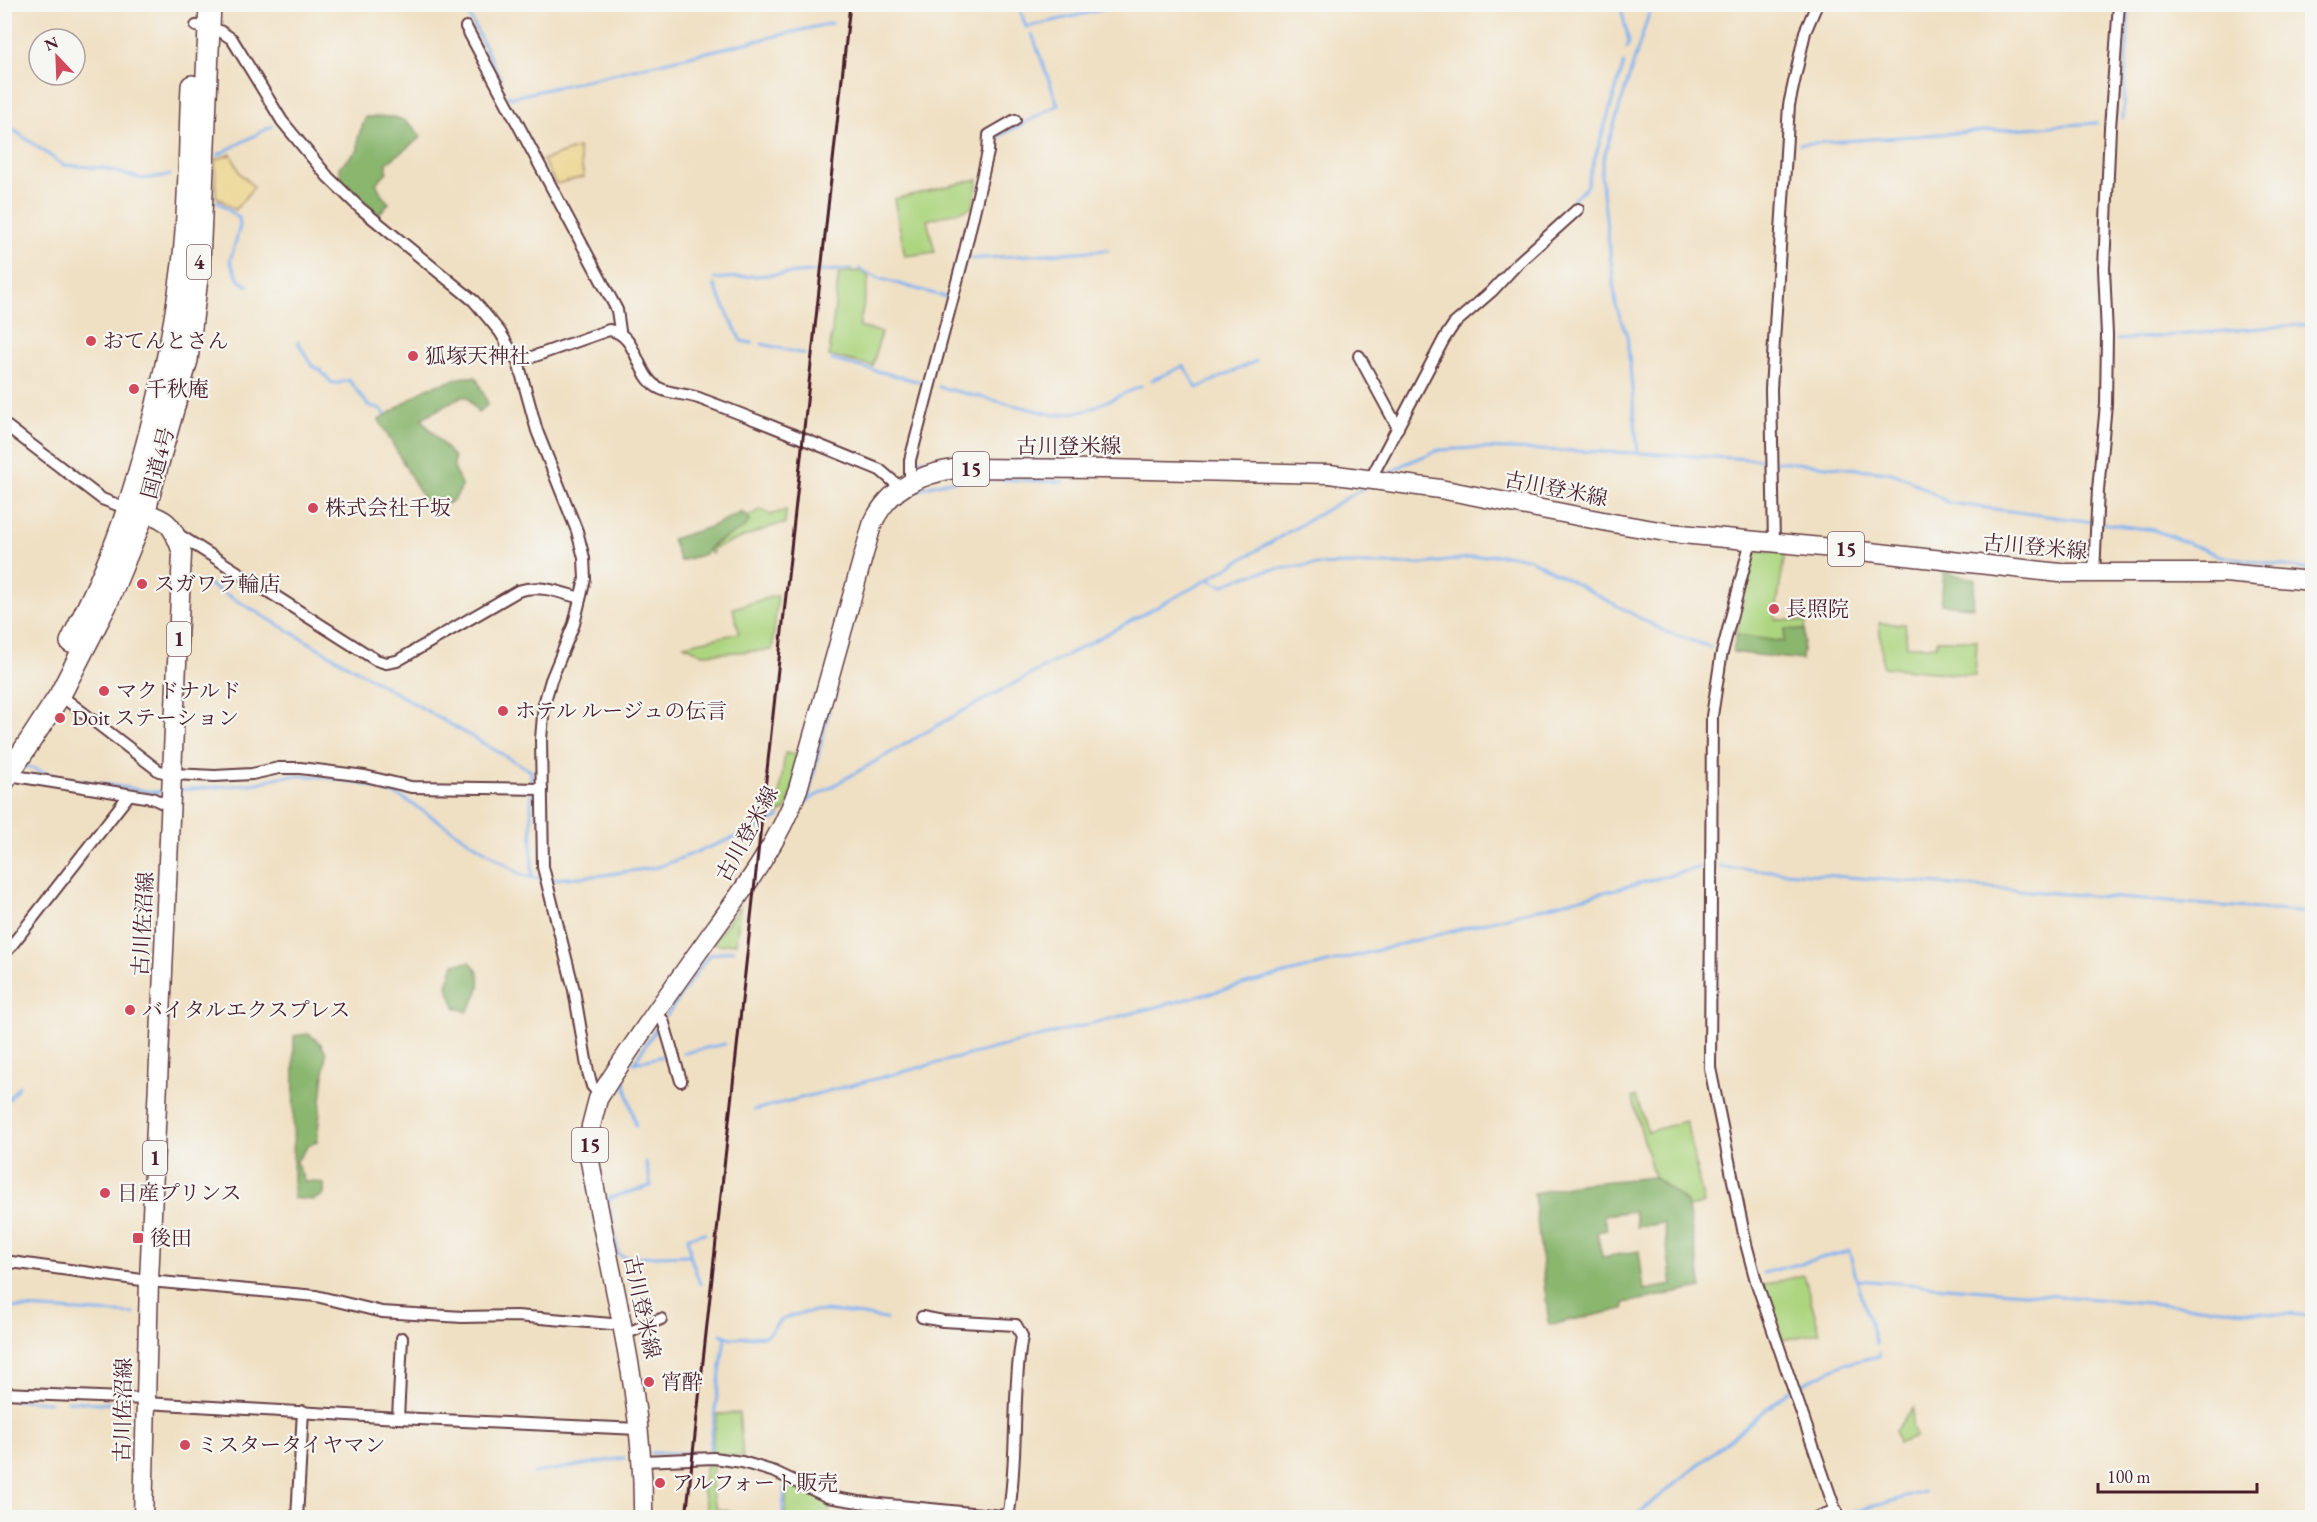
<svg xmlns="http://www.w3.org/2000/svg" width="2317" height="1522" viewBox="0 0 2317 1522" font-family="'EB Garamond','Noto Serif JP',serif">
  <rect width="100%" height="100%" fill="#f6f6f2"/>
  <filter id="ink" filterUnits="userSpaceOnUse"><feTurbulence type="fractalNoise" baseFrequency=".0167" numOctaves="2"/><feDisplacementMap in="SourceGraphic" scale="12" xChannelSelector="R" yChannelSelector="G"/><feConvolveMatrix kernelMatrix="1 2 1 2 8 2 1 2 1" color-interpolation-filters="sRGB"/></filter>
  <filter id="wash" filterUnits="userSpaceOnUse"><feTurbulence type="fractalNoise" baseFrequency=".008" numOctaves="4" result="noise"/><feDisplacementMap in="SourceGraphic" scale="24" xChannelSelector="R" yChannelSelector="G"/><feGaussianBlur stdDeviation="1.35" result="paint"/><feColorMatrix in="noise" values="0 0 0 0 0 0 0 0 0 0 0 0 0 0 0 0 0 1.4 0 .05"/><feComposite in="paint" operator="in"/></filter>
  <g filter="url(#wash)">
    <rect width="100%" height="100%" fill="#f0e0c3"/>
    <g fill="#add580" stroke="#7c7a56" stroke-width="1.5">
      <polygon points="978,179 972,208 927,220 935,252 905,256 894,199"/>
      <polygon points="861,271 869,277 859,327 881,332 873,366 829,356 839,273"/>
      <path d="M761 509 770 515 786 510 785 524 776 525 714 548 712 554 708 551C719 537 738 534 750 521L747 517Z"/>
      <polygon points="1758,551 1785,552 1775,619 1806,622 1805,630 1785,630 1784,642 1736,635 1752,555"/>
      <polygon points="778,595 772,650 703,654 684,645 739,633 733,608"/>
      <polygon points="1879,623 1905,624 1907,646 1936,646 1937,640 1977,640 1975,676 1883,667"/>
      <polygon points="785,753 802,756 786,810 777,814"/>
      <polygon points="740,906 736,943 719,945 713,942"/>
      <polygon points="1636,1096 1648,1132 1686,1121 1704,1204 1688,1208 1687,1203 1654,1177 1632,1098"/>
      <polygon points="1804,1275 1820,1333 1782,1340 1762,1285"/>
      <polygon points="1913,1408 1912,1426 1916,1437 1899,1443 1895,1431"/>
      <polygon points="739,1413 743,1457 711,1453 717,1414"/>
      <path d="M706 1464 714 1465C710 1482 710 1493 717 1509L737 1512V1517H708L702 1488Z"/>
      <polygon points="787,1481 831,1502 828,1517 785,1518"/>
    </g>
    <g fill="#8ab66e" stroke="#6a6a4c" stroke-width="1.5" fill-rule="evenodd">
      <path d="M366 117C392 116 406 114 421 137L387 163V172L376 183 383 197 389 203 378 215 342 180 339 167 358 150V137Z"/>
      <polygon points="464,377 476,377 488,404 478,413 468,398 462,396 421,419 454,457 454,468 462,487 454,500 431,512 379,420 427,388"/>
      <polygon points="742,512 750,520 743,529 714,543 705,554 680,561 672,539 710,527"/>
      <polygon points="1944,572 1975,579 1973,607 1941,604"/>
      <polygon points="1785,629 1805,630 1802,660 1733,652 1736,635 1784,642"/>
      <path d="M470 962C487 977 478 996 467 1012L455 1007 447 985 454 964Z"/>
      <polygon points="309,1034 320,1043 326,1053 317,1141 308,1146 296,1162 305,1182 314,1181 324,1184 324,1195 313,1200 293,1198 294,1036"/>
      <path d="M1654 1177 1687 1203 1702 1288 1624 1303V1309L1549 1325 1534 1193 1578 1184ZM1634 1211 1637 1227 1664 1223 1672 1285 1644 1290 1639 1251 1602 1257 1597 1232 1607 1230 1603 1215Z"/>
    </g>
    <g fill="#eeda9e" stroke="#9c7c64" stroke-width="1.5">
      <polygon points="578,148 584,177 556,184 543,160"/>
      <polygon points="231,154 240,173 254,187 235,210 216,196 215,160"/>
    </g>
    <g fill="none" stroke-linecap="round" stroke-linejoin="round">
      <g stroke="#83b3ee" stroke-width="3">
        <polyline points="464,4 501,81"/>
        <polyline points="1018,4 1026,27 1127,4"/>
        <polyline points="1620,4 1629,42 1627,48"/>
        <polyline points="508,95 509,98 832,23"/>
        <polyline points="2123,118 2129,4"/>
        <polyline points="4,123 63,165 103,168 142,179 170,175"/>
        <polyline points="1800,144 2096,123"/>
        <polyline points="218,155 272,126"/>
        <polyline points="990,179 998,137 1058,105 1032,34"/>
        <polyline points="1573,200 1586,187 1624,63"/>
        <polyline points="217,201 239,218 240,226 230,261 239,280 248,286"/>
        <polyline points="970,259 1108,250"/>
        <polyline points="859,269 878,278 949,298"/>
        <polyline points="714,279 851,269"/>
        <polyline points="714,285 741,341 752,343"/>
        <polyline points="2117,340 2312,324"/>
        <polyline points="298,342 312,366 320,370 332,383 339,383 349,380 368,405 381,409 385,414"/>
        <polyline points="762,344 804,354"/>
        <polyline points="832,360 925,383"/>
        <polyline points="1152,380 1184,366 1197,388 1256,361"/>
        <polyline points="939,387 1055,415 1085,411 1141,386"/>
        <polyline points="1638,453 1627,335 1616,306 1601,175 1603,160 1652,4"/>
        <polyline points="920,460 954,460"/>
        <polyline points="1776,461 1888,472 1906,478 1949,503 2154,530 2221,556 2312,570"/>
        <polyline points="1386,475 1405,464 1439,450 1475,448 1638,453 1769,460"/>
        <path d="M918 491C953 472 1024 481 1064 482"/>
        <polyline points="894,507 910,495"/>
        <path d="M1208 579 1222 586C1275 558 1357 565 1417 564 1456 563 1491 548 1530 559L1666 632 1711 647"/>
        <polyline points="203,581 531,771 531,786"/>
        <polyline points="23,765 59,778"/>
        <polyline points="69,779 154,792 166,791"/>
        <path d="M179 790C205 787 232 787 258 783 265 781 273 778 280 777 314 772 372 783 403 798L522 875 537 878 555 879 604 875 658 867 749 832 779 817"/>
        <polyline points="531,792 532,878"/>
        <polyline points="807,802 829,710"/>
        <polyline points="800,805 959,713 1196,586 1367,486"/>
        <polyline points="1720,867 2312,913"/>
        <polyline points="667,1015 709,955 734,950"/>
        <polyline points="659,1024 634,1063 668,1055"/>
        <polyline points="683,1053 725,1044"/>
        <polyline points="623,1076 636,1126"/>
        <polyline points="4,1105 19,1086"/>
        <polyline points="754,1110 1702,867"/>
        <polyline points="610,1201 609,1198 651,1186 646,1162"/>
        <polyline points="610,1208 612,1220"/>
        <polyline points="613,1227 618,1254 624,1257 690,1255"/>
        <polyline points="46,1273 84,1277"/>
        <polyline points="1763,1273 1849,1251 1857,1280"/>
        <polyline points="700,1284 690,1255 688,1237 705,1233"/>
        <polyline points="4,1307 134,1314"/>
        <path d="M721 1334 731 1338 765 1336C773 1332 775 1323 782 1320 812 1304 854 1314 886 1319"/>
        <polyline points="1876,1344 1857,1280 2312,1316"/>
        <polyline points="1796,1387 1844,1364 1879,1356 1879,1353"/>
        <polyline points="4,1399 50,1402"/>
        <polyline points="68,1401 129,1405"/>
        <polyline points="652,1453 699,1453"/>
        <polyline points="709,1454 725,1337"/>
        <polyline points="534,1473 624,1458"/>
        <polyline points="782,1518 785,1486"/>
        <polyline points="1633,1518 1790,1390"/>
        <polyline points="1832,1518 1924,1492"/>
      </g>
    </g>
  </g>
  <g filter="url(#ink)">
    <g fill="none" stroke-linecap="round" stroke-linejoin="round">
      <defs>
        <g id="street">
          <polyline points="196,26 220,31 232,39 282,121 328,177 360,208 474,301 500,332 518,362 537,431 577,531 584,558 585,579 574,624 551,680 544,704 541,739 543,867 574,990 588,1072 592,1086 600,1095"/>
          <polyline points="466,27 617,310 620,331"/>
          <polyline points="1359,356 1398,428"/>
          <path d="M518 362 609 330C638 334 635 373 657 387 669 395 687 393 701 399 761 421 821 446 880 470L901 488"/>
          <polyline points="4,424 102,499 128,509"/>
          <polyline points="1371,478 1444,339 1454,324 1492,291 1518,263 1578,209"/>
          <polyline points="910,481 910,460 964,255 988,152 989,135 1015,120"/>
          <path d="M176 533 376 660 386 663 397 661 518 591C540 584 559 592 580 598"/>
          <polyline points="1751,540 1721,657 1712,716 1710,1068 1746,1244 1756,1281 1838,1518"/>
          <polyline points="1774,543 1771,389 1789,105 1805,32 1817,4"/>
          <polyline points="2094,574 2098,490 2106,404 2107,335 2104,268 2110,128 2119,4"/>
          <polyline points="60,695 159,771 173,774 215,776 252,774 279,768 300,768 365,776 411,787 542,789"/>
          <polyline points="9,775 152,798 171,807"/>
          <polyline points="4,955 129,795"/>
          <polyline points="656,1014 663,1020 681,1081"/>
          <polyline points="4,1261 149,1281 316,1296 382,1312 462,1317 517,1316 623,1325"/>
          <polyline points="625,1334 661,1319"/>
          <polyline points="4,1393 146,1399"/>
          <polyline points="146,1403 398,1418 639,1429"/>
          <polyline points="398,1418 402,1338"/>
          <path d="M642 1461 714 1458 742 1462 775 1472 828 1497 859 1502 1002 1516 1009 1512C1018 1454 1012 1395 1022 1336L1016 1325 943 1321 922 1317"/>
          <polyline points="297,1518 303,1411"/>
          <polyline points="1815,1518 1836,1510"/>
        </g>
        <g id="primary">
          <path d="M130 509C164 518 171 518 182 553L149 1281 143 1518"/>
          <path d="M643 1518C645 1394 609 1276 589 1155L591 1126 598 1099C631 1045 669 993 706 941 741 893 778 845 798 789L872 525C888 488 920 474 959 468L1105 469 1329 474 1440 489 1613 523 1671 533 1843 549 2060 573H2225L2312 581"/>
        </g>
        <g id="highway">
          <path d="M71 642C92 599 114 554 128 508 153 429 173 346 183 264 190 205 189 145 192 86"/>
          <polyline points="4,781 60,695 106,605 144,513 187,360 199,262 210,4"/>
        </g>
      </defs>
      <use href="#street" stroke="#633c42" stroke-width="14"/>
      <use href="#primary" stroke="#633c42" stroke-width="21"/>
      <use href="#highway" stroke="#633c42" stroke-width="24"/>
      <use href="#street" stroke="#fff" stroke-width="10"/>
      <use href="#primary" stroke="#fff" stroke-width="18"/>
      <use href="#highway" stroke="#fff" stroke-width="21"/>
      <polyline stroke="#4a1f2b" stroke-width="3" points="686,1518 850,4"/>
    </g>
  </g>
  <g fill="#d1495b" stroke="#f6f6f2" stroke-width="2">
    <circle cx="91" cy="341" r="6"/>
    <circle cx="413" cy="356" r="6"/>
    <circle cx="134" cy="389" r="6"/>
    <circle cx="313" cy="508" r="6"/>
    <circle cx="142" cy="584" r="6"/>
    <circle cx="1774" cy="609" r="6"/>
    <circle cx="104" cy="691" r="6"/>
    <circle cx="503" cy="711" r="6"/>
    <circle cx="60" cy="718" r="6"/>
    <circle cx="130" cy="1010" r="6"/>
    <circle cx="105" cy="1193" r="6"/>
    <rect x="132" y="1232" width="12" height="12" rx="3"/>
    <circle cx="649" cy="1382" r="6"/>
    <circle cx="185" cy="1445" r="6"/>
    <circle cx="660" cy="1483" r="6"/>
  </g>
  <g text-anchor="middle" stroke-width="4.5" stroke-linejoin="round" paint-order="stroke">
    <g fill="#f6f6f2" stroke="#7e6067" stroke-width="1.5">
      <rect x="187" y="245" width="24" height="34" rx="4.5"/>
      <rect x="953" y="452" width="36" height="34" rx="4.5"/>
      <rect x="1828" y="532" width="36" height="34" rx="4.5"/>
      <rect x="167" y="622" width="24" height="34" rx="4.5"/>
      <rect x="572" y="1128" width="36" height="34" rx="4.5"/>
      <rect x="143" y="1141" width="24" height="34" rx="4.5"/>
    </g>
    <g font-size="20" font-weight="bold" fill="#4a1f2b">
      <text x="199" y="269">4</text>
      <text x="971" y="476">15</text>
      <text x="1846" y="556">15</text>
      <text x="179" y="646">1</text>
      <text x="590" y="1152">15</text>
      <text x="155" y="1165">1</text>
    </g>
    <g font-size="21" fill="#4a1f2b" stroke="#f6f6f2" text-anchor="start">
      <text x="103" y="348">おてんとさん</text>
      <text x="425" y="363">狐塚天神社</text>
      <text x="146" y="396">千秋庵</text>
      <text x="325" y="515">株式会社千坂</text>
      <text x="154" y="591">スガワラ輪店</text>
      <text x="1786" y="616">長照院</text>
      <text x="116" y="698">マクドナルド</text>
      <text x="515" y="718">ホテル ルージュの伝言</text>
      <text x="72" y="725">Doit ステーション</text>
      <text x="142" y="1017">バイタルエクスプレス</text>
      <text x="117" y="1200">日産プリンス</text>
      <text x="150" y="1245">後田</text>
      <text x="661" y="1389">宵酔</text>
      <text x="197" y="1452">ミスタータイヤマン</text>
      <text x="672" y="1490">アルフォート販売</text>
    </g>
    <g font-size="21" fill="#4a1f2b" stroke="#f6f6f2">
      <text x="1069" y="453">古川登米線</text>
      <text transform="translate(158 463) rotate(-75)" y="7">国道4号</text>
      <text transform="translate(1556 489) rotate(11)" y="7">古川登米線</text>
      <text transform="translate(2035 547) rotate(5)" y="7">古川登米線</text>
      <text transform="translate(747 834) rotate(-61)" y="7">古川登米線</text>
      <text transform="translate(143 924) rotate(-87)" y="7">古川佐沼線</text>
      <text transform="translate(642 1307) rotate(78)" y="7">古川登米線</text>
      <text transform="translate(123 1410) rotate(-89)" y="7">古川佐沼線</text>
    </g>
  </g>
  <rect width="2317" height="1522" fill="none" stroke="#f6f6f2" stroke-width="24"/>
  <g transform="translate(57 57) rotate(337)"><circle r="28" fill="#f6f6f2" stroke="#b1a0a2" stroke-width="1.5"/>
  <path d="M0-4.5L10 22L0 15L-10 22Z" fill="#d1495b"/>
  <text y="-9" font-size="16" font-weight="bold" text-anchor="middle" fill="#4a1f2b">N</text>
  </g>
  <path d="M2098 1483v9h159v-9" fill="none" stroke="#4a1f2b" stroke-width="3"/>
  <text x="2107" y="1483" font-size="18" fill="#4a1f2b" stroke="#f6f6f2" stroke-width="4.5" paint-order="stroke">100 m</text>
</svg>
